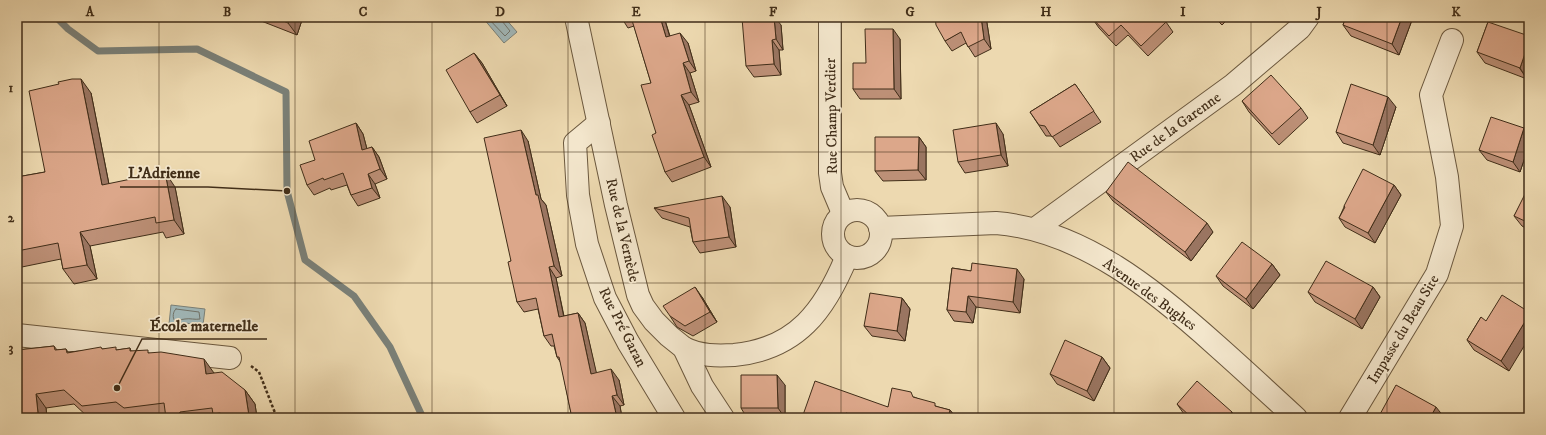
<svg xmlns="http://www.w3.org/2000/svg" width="1546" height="435" viewBox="0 0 1546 435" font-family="'IM FELL DW Pica',serif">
  <rect width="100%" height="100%" fill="#edd9b0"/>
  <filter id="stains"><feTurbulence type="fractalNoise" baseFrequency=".005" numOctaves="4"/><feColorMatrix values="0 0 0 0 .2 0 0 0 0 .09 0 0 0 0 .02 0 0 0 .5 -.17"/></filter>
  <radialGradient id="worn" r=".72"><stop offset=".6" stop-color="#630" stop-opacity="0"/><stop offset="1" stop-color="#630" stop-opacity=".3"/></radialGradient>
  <g fill="#a0b7b8" stroke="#7a8078">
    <polygon points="484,17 504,17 517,32 504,43 483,18"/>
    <polygon points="171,305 205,309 203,325 184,323 184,326 169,324"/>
  </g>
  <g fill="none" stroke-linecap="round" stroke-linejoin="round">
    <g stroke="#707268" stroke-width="1">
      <polyline points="487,17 505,36 510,31 502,21 501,17"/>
      <path d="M176 309 199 312 200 319C195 320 190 318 185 319 180 319 180 322 175 321 172 318 173 311 176 309Z"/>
    </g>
    <polyline stroke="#7a8078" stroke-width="7" points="56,17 68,29 98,51 197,49 286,92 287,191 305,260 354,296 390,347 423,418"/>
    <defs>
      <g id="minor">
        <polyline points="576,17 616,205 638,295 643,306 654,321 669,336 684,348 702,386 723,418"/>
        <polyline points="830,17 830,173 832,187 843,213"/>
        <polyline points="599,123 575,143 578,195 587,244 605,298 628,342 674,418"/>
        <circle cx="857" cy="234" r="24"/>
        <path d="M880 228 996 223C1082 230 1156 291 1217 346 1244 370 1270 394 1296 418"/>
        <polyline points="1035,229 1233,85 1300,28 1308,17"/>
        <polyline points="17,335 230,358"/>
        <path d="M684 348C700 356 717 356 734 355 797 349 825 310 847 256"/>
        <polyline points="1350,418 1437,274 1452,226 1447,177 1431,95 1452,40"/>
      </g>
    </defs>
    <use href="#minor" stroke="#6b583e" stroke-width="24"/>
    <polyline stroke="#402d18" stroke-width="2.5" stroke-dasharray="3 2" stroke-linecap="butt" points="251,366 259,372 277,418"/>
    <use href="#minor" stroke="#f3e6cc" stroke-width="22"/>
  </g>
  <g fill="#bd9077" stroke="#402d18">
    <polygon points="251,17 303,17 297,35"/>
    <polygon points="480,17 486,17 483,20"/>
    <polygon points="621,17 664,17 670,36 688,43 696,71 690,73 699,102 689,105 711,167 672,182 665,172 656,133 651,83 634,26 628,28"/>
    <polygon points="986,17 991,49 975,57 966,43 952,51 945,41"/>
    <polygon points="1214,17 1230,17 1222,25"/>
    <polygon points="1346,17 1410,17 1412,20 1399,55 1351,36 1343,25"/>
    <polygon points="1092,18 1166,22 1173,32 1148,56 1128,35 1116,46 1099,28"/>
    <polygon points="1488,22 1527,79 1485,63 1477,52"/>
    <polygon points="781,25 783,50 779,50 781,75 754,77 746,66"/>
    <polygon points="900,39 901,99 860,99 853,89 866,63"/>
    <polygon points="474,53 482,63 507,106 477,123 470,112"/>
    <polygon points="1075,84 1101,122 1060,147 1052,136 1046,136 1030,112"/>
    <polygon points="91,93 109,184 175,187 184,234 166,238 163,232 90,246 97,279 74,284 63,269 61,259 17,268 17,177 45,172"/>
    <polygon points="1242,101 1301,108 1308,118 1279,145 1249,112"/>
    <polygon points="1396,107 1380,155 1343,143 1336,132"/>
    <polygon points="356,123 363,134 367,149 372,147 379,157 387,179 375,184 380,198 358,206 351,195 347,185 331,190 330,188 314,195 307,185 315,160"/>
    <polygon points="1524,128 1529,136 1529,145 1520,172 1487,160 1479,150"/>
    <polygon points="1003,134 1008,166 965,173 958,162"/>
    <polygon points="919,137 926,147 926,180 883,181 875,171"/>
    <polygon points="528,141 541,199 546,205 562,276 556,278 564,316 578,313 585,323 596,373 619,380 624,405 620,406 622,418 572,418 561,363 557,357 554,346 551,346 544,336 538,309 524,312 517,302 511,261"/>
    <polygon points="1394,185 1401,195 1375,243 1345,227 1339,218 1344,207 1344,206"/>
    <polygon points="1529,189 1529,230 1522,226 1514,216"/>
    <polygon points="1106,192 1213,232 1191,261 1113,201"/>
    <polygon points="730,207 736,247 700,253 693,242 690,227 662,218 654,208"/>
    <polygon points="1272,264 1280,275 1253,309 1223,286 1216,276"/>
    <polygon points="952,268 1024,279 1020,313 976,307 973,323 954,321 947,310"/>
    <polygon points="1373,287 1380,297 1362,329 1315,302 1308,292"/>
    <polygon points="702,297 717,322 693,336 677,327 670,316"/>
    <polygon points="902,298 910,309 905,341 872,336 864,326"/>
    <polygon points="1481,317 1509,371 1474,350 1467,340"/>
    <polygon points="54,346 57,350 66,349 68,352 103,349 117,350 130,348 131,351 149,353 214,373 245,390 255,404 257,418 128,418 125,417 114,418 89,418 74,404 46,408 47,418 17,418 17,348 18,350"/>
    <polygon points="1102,357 1110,368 1094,401 1057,384 1050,374"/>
    <polygon points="785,385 785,418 747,418 741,408"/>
    <polygon points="914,397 938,407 950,410 956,418 805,418 803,415 888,407"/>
    <polygon points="1177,404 1236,418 1188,418 1184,414"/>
  </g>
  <g fill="#9a7561" stroke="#402d18">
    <polygon points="291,17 303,17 297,35 288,23"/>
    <polygon points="660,17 664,17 673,48 666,37"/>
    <polygon points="774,17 775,17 781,25 783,50 776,39"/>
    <polygon points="981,17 986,17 991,49 984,39"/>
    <polygon points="1402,17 1410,17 1412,20 1399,55 1392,44"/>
    <polygon points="893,29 900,39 901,99 894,89"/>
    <polygon points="680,33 688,43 696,71 689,61"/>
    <polygon points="772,40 779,50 781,75 774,64"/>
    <polygon points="1529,42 1529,74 1527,79 1520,68"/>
    <polygon points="474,53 482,63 507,106 500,95"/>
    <polygon points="683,63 690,73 699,102 691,92"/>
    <polygon points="81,79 91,93 112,200 102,185"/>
    <polygon points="681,95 689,105 711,167 704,157"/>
    <polygon points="1388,97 1396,107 1380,155 1373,145"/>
    <polygon points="356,123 363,134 370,161 362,150"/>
    <polygon points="996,123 1003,134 1008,166 1001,155"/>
    <polygon points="1524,128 1529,136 1529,145 1520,172 1513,162"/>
    <polygon points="521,130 528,141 541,199 546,205 562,276 554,266 536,195"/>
    <polygon points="919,137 926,147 926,180 918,170"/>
    <polygon points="372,147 379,157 387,179 380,169"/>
    <polygon points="165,172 175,187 184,234 174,220"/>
    <polygon points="368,174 375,184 380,198 372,188"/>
    <polygon points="1394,185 1401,195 1375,243 1368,233"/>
    <polygon points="722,196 730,207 736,247 729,237"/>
    <polygon points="1207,223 1213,232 1191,261 1185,252"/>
    <polygon points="80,232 90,246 97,279 87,265"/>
    <polygon points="1272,264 1280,275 1253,309 1246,299"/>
    <polygon points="549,267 556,278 566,328 559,317"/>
    <polygon points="1017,269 1024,279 1020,313 1013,302"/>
    <polygon points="695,287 702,297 717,322 710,312"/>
    <polygon points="1373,287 1380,297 1362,329 1355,319"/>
    <polygon points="968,296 976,307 973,323 966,312"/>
    <polygon points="902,298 910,309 905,341 897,331"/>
    <polygon points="578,313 585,323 599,384 591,374"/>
    <polygon points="1529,315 1529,338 1509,371 1501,361"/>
    <polygon points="1102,357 1110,368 1094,401 1087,391"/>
    <polygon points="204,359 214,373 216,389 206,374"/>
    <polygon points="611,369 619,380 624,405 617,395"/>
    <polygon points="777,375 785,385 785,418 778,408"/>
    <polygon points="245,390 255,404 257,418 250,418 249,416"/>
    <polygon points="36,394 46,408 47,418 42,418 38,413"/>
    <polygon points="612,396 620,406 622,418 617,418"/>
    <polygon points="1436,407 1444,417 1443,418 1430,418"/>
    <polygon points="950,410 956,418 948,418"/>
    <polygon points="180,412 184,418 175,418"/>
    <polygon points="1232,412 1236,418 1226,418"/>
    <polygon points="846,413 850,418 845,418"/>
  </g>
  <g fill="#dca78a" stroke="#402d18">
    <polygon points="274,17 291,17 288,23"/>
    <polygon points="631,17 660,17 666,37 680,33 689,61 683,63 691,92 681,95 704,157 665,172 652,135 656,133 641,85 651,83"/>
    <polygon points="751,17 774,17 776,39 772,40 774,64 746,66 742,18"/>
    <polygon points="935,17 981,17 984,39 968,47 961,32 945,41 936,25"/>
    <polygon points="1094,17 1161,17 1166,22 1141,46 1121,25 1109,36 1092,18"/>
    <polygon points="1346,17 1402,17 1392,44 1343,25"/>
    <polygon points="1488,22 1529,36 1529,42 1520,68 1477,52"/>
    <polygon points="865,29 893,29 894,89 853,89 853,63 866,63"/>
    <polygon points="474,53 500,95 470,112 446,70"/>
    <polygon points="1271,75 1301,108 1272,134 1242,101"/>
    <polygon points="72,79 81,79 102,185 165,172 174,220 156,223 155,217 80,232 87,265 63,269 58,243 17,251 17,177 45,172 29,91 59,84 58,82"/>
    <polygon points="1075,84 1094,111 1052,137 1045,126 1039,125 1030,112"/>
    <polygon points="1351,84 1388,97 1373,145 1336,132"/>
    <polygon points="1491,117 1524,128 1513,162 1479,150"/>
    <polygon points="356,123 362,150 372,147 380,169 368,174 372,188 351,195 343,173 324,180 323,178 307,185 300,165 315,160 309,141"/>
    <polygon points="996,123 1001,155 958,162 953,130"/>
    <polygon points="521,130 536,195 538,195 554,266 549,267 559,317 578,313 591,374 611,369 617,395 612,396 617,418 594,418 593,415 578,418 572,418 559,357 557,357 552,334 544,336 536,298 517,302 508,262 511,261 484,138"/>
    <polygon points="875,137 919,137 918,170 875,171"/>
    <polygon points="1128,162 1207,223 1185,252 1106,192"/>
    <polygon points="1363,169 1394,185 1368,233 1339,218 1345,207 1344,206"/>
    <polygon points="1528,188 1529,189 1529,223 1514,216"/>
    <polygon points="722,196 729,237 693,242 689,218 654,208"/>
    <polygon points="1242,242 1272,264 1246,299 1216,276"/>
    <polygon points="1326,261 1373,287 1355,319 1308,292"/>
    <polygon points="972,263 1017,269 1013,302 968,296 966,312 947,310 952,268 971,271"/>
    <polygon points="695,287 710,312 685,326 670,316 663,306"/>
    <polygon points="870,293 902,298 897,331 864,326"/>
    <polygon points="1502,295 1529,312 1529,315 1501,361 1467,340 1481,317 1486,321"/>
    <polygon points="1065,340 1102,357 1087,391 1050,374"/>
    <polygon points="54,346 55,350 66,349 67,353 101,347 102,349 116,347 116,350 130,348 130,351 148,350 148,353 161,352 204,359 206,374 222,372 245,390 249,416 237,418 227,418 220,413 213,414 212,408 180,412 175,418 166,418 164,403 124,408 116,402 82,406 64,390 36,394 38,413 29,415 30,418 17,418 17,350"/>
    <polygon points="741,375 777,375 778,408 741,408"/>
    <polygon points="815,381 888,407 892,388 911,392 913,397 935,403 935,406 950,410 948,418 863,418 846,413 845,418 812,418 803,415"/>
    <polygon points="1197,381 1232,412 1226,418 1192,418 1177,404"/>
    <polygon points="1396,385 1436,407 1430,418 1382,418 1379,416"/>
  </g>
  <path fill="none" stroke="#402d18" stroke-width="1" stroke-opacity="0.55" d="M159 17V418M295 17V418M432 17V418M568 17V418M705 17V418M841 17V418M978 17V418M1114 17V418M1251 17V418M1387 17V418M17 152H1529M17 283H1529"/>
  <g text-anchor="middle" stroke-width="3.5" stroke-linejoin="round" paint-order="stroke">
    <g font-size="15" fill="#402d18" stroke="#f3e6cc">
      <text transform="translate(831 116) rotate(-91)" y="5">Rue Champ Verdier</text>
      <text transform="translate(1175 127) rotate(-36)" y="5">Rue de la Garenne</text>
      <text transform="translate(623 230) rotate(77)" y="5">Rue de la Vernède</text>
      <text transform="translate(1150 294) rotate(36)" y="5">Avenue des Bughes</text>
      <text transform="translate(623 327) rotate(63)" y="5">Rue Pré Garan</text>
      <text transform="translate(1403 329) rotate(-59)" y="5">Impasse du Beau Site</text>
    </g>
  </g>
  <path fill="none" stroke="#402d18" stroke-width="1.5" d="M287 191L208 187H120M117 388L142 339H267"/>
  <g fill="#402d18" stroke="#f3e6cc" stroke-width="1.5">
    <circle cx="287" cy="191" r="4"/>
    <circle cx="117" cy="388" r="4"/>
  </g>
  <g font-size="16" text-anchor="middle" font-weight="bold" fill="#402d18" stroke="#f3e6cc" stroke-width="3.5" stroke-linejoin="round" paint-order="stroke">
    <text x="164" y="178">L'Adrienne</text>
    <text x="204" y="331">École maternelle</text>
  </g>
  <rect width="1546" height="435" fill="none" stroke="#edd9b0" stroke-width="44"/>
  <rect x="22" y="22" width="1502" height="391" fill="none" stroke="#402d18" stroke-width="1.5"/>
  <g font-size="13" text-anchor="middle" font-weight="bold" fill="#402d18">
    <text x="90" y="16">A</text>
    <text x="227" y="16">B</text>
    <text x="363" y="16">C</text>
    <text x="500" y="16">D</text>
    <text x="636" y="16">E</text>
    <text x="773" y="16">F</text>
    <text x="910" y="16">G</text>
    <text x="1046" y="16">H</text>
    <text x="1183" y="16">I</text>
    <text x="1319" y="16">J</text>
    <text x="1456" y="16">K</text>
    <text x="11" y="92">1</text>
    <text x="11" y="222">2</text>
    <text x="11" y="352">3</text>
  </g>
  <rect width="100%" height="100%" filter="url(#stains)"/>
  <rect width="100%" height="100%" fill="url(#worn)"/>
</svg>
